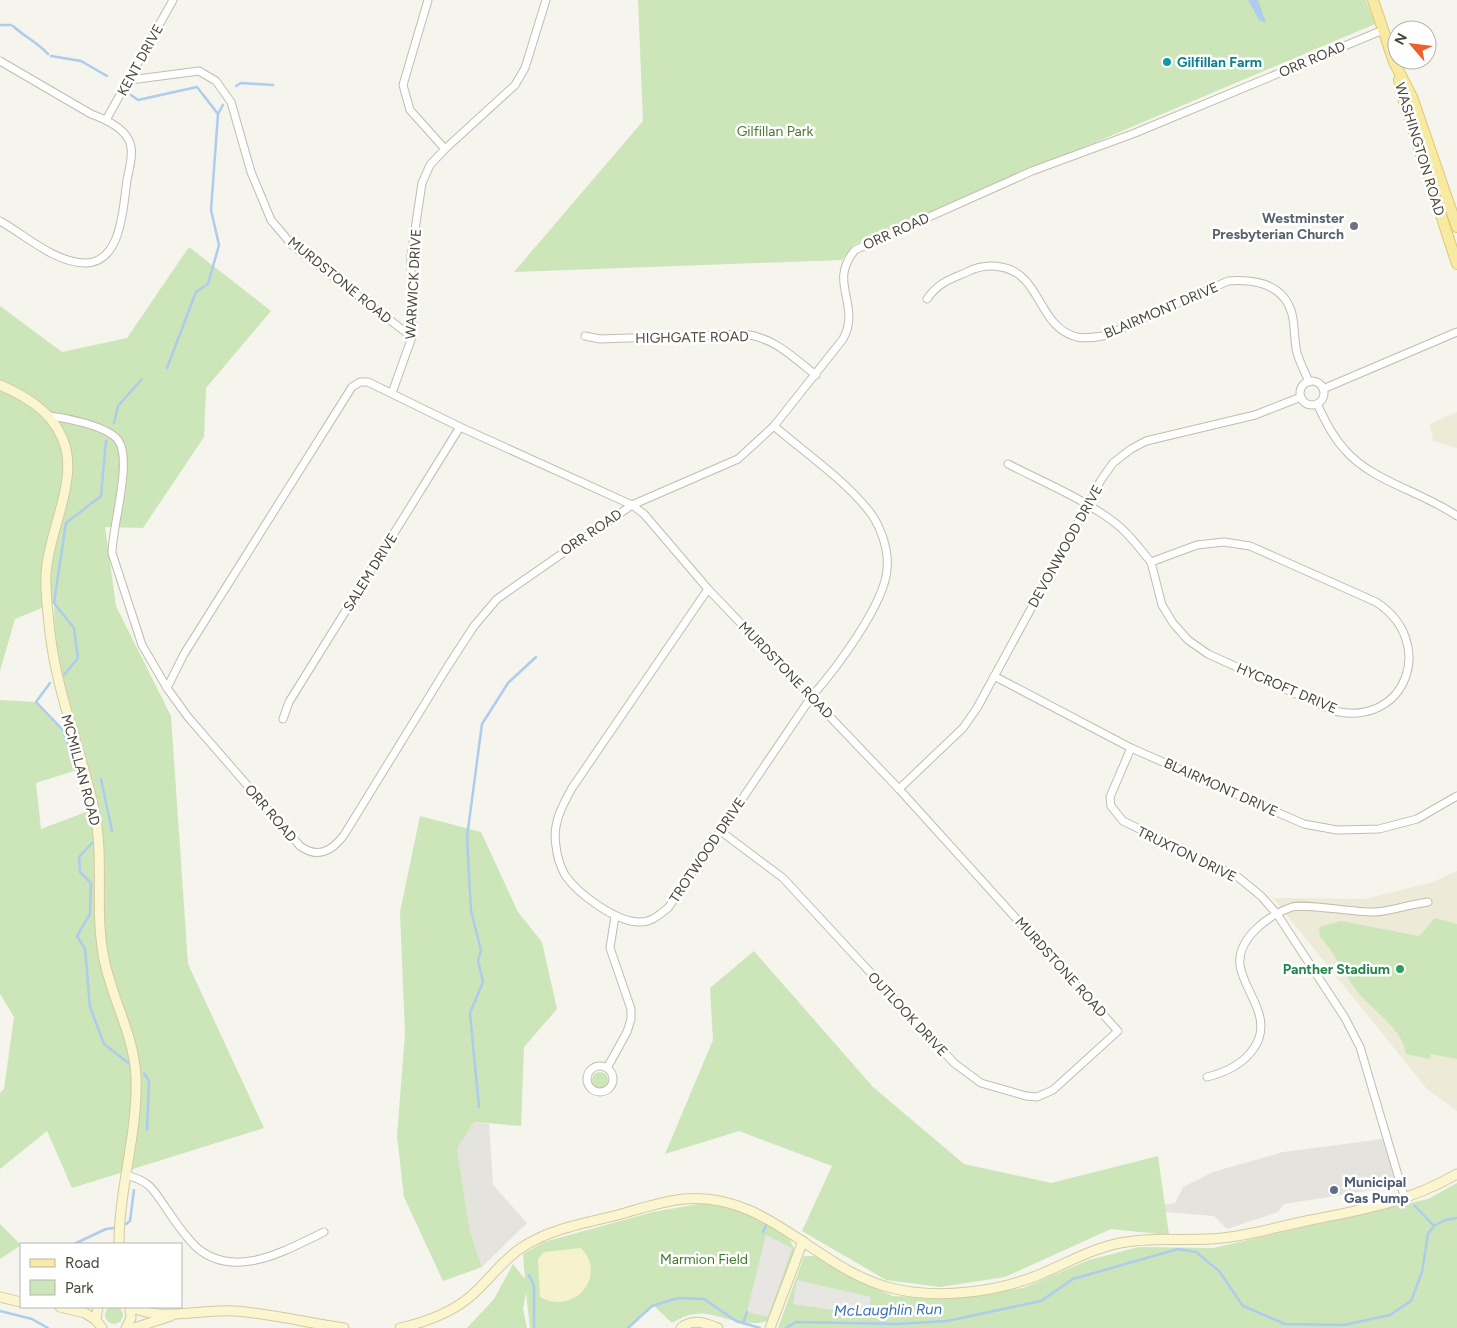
<svg xmlns="http://www.w3.org/2000/svg" width="1457" height="1328" viewBox="0 0 1457 1328" font-family="Figtree,sans-serif">
  <rect width="100%" height="100%" fill="#f5f4ed"/>
  <g fill="#e5e3de">
    <polygon points="474,1122 489,1124 493,1185 527,1223 482,1267 470,1231 457,1149"/>
    <polygon points="1383,1139 1398,1186 1284,1204 1278,1212 1227,1229 1214,1216 1163,1212 1163,1205 1175,1203 1183,1187 1213,1172 1283,1152"/>
  </g>
  <g fill="#edead8">
    <polygon points="1457,412 1457,448 1433,441 1430,424"/>
    <polygon points="1457,871 1457,1111 1427,1089 1273,898 1365,899 1433,882"/>
  </g>
  <g fill="#cce6b9">
    <polygon points="638,0 1366,0 1375,24 853,245 842,260 514,272 643,121"/>
    <polygon points="189,247 271,311 206,388 204,437 143,528 105,527 116,606 171,716 188,964 264,1128 72,1188 47,1131 0,1169 0,1093 4,1089 14,1017 0,994 0,700 36,702 63,730 77,770 36,783 41,829 94,809 55,659 54,603 15,619 0,671 0,306 62,352 127,338"/>
    <polygon points="420,816 481,832 518,912 542,942 557,1009 524,1047 521,1126 474,1122 457,1149 470,1231 482,1267 443,1281 404,1197 397,1136 405,1034 400,912"/>
    <path d="M1435 918 1457 924V1059L1431 1054 1430 1059 1406 1054C1404 1033 1379 1014 1365 1000 1346 982 1338 955 1320 937L1319 927 1341 921 1419 936Z"/>
    <polygon points="754,951 873,1087 964,1164 1051,1183 1158,1156 1169,1235 1111,1229 1005,1277 940,1287 886,1280 802,1231 832,1166 739,1131 665,1154 713,1040 710,988"/>
    <circle cx="600" cy="1080" r="8"/>
    <polygon points="1457,1183 1457,1328 778,1328 804,1256 819,1256 861,1283 893,1296 950,1298 1023,1288 1089,1260 1139,1247 1213,1248 1428,1199"/>
    <path d="M704 1203 742 1211 788 1236 795 1250C791 1263 778 1311 772 1319 754 1328 732 1320 712 1315 697 1311 685 1315 672 1323L654 1306 628 1328H530L526 1292 523 1309 527 1328H467L494 1299 513 1264 525 1279 523 1254 544 1242 653 1212Z"/>
    <polygon points="0,1224 21,1245 0,1259"/>
    <circle cx="114" cy="1315" r="9"/>
  </g>
  <path fill="#f6f2cc" d="M581 1248C608 1276 574 1316 540 1297L538 1259 544 1252Z"/>
  <g fill="#e8e6e3">
    <polygon points="766,1235 792,1248 768,1317 747,1312"/>
    <polygon points="797,1280 871,1297 868,1315 793,1304"/>
  </g>
  <polygon fill="#aecced" points="1248,0 1258,0 1266,23 1259,20"/>
  <g fill="none" stroke-linecap="round" stroke-linejoin="round">
    <g stroke="#aecced" stroke-width="2.5">
      <polyline points="0,25 11,25"/>
      <path d="M13 26C25 37 38 43 48 54"/>
      <polyline points="51,56 81,61 107,76"/>
      <polyline points="236,86 241,83 273,85"/>
      <polyline points="131,95 138,100 197,87 218,114 211,210 219,245 208,284 196,292 167,368"/>
      <polyline points="218,114 223,105"/>
      <polyline points="114,423 118,406 142,379"/>
      <polyline points="64,675 78,658 74,628 54,603 66,523 101,496 106,441"/>
      <polyline points="50,683 36,702 63,730 77,770"/>
      <polyline points="101,779 112,831"/>
      <polyline points="92,843 79,857 80,872 91,883 90,914 77,936 85,949 90,1007 104,1044 131,1065"/>
      <polyline points="144,1073 149,1081 147,1130"/>
      <polyline points="479,1107 470,1013 483,982 478,961 481,950 471,911 467,837 482,724 508,683 536,657"/>
      <polyline points="1415,1206 1434,1226"/>
      <polyline points="126,1224 130,1221 134,1190"/>
      <polyline points="763,1232 767,1223"/>
      <polyline points="74,1244 106,1229 114,1228"/>
      <polyline points="529,1275 534,1286 534,1328"/>
      <polyline points="0,1311 32,1319 48,1328"/>
      <polyline points="743,1323 747,1312"/>
      <polyline points="628,1328 652,1306 678,1298 704,1299 736,1321 760,1328"/>
      <polyline points="786,1328 796,1322 898,1324 947,1321 1041,1301 1073,1279 1178,1249 1196,1252 1219,1271 1243,1306 1285,1324 1344,1325 1390,1315 1411,1301 1422,1272 1428,1234 1434,1226 1445,1220 1457,1218"/>
    </g>
    <defs>
      <g id="street">
        <polyline points="428,0 403,85 410,110 445,149"/>
        <path d="M0 61 91 114C105 119 125 128 130 143 134 154 129 169 127 180 123 207 122 264 84 263 54 262 25 235 0 221"/>
        <polyline points="130,80 199,71 216,81 231,102 251,172 271,220 293,246 412,337"/>
        <polyline points="106,120 173,0"/>
        <path d="M927 299C939 282 949 280 967 272 977 267 990 265 1001 267 1042 274 1037 327 1077 337 1087 339 1097 337 1107 335L1228 281C1255 279 1284 284 1292 314 1295 326 1294 340 1297 353 1300 363 1305 372 1309 382"/>
        <path d="M585 336 600 339 744 334C775 338 791 356 816 375"/>
        <circle cx="1312" cy="393" r="12"/>
        <polyline points="1323,389 1457,332"/>
        <polyline points="392,393 412,337 411,256 422,183 430,165 445,149 515,85 525,68 546,0"/>
        <path d="M1317 404C1325 420 1332 436 1345 450 1373 482 1421 491 1457 516"/>
        <path d="M50 416C67 418 107 426 118 440 133 460 112 527 112 553L142 645 167 688 188 717 300 846C318 859 332 851 344 835L448 666 474 626 497 599 632 505 738 459 774 426 843 339C862 305 827 283 855 250L1032 171 1135 133 1383 30"/>
        <path d="M1008 464C1043 482 1082 498 1114 522 1129 533 1139 548 1151 562"/>
        <path d="M1224 542 1250 546 1376 602C1438 642 1406 728 1334 711L1208 654 1188 640 1173 623 1162 605 1151 562 1197 545Z"/>
        <path d="M708 589 572 788C562 806 552 824 556 846 557 856 560 866 565 875 578 894 617 923 641 922 652 922 660 914 668 908L812 696C835 670 885 604 887 569 889 552 882 530 872 515 848 482 805 453 774 426"/>
        <polyline points="994,676 1131,748 1304,824 1337,830 1379,829 1417,819 1457,796"/>
        <polyline points="167,688 184,654 352,387 360,382 368,382 460,427 632,505 644,514 708,589 899,789 1118,1031 1053,1090 1037,1097 1026,1096 981,1083 954,1063 783,878 719,830"/>
        <polyline points="283,719 289,702 460,427"/>
        <polyline points="1131,748 1110,797 1111,806 1123,821 1238,877 1261,896 1277,914 1345,1018 1360,1047 1405,1199"/>
        <polyline points="899,789 963,728 977,708 1101,480 1113,463 1131,449 1146,441 1255,415 1301,397"/>
        <circle cx="600" cy="1079" r="13"/>
        <polyline points="607,1068 627,1032 631,1019 631,1009 610,948 615,916"/>
        <path d="M1207 1077C1240 1069 1272 1045 1257 1008 1252 994 1242 980 1240 965 1237 938 1269 915 1292 907 1306 903 1356 913 1376 912 1393 911 1410 904 1428 902"/>
        <path d="M126 1175C152 1182 153 1190 168 1211 176 1223 185 1236 196 1247 235 1281 286 1250 324 1232"/>
      </g>
      <g id="secondary">
        <path d="M0 385C30 398 57 415 66 449 75 487 48 534 46 574 45 592 48 614 50 633 57 694 81 750 94 809 105 858 94 910 104 959 112 999 134 1035 136 1077 138 1133 119 1188 119 1244"/>
        <polyline points="0,1297 21,1302"/>
        <polyline points="60,1307 85,1313 96,1320"/>
        <polyline points="98,1307 96,1320 102,1328"/>
        <path d="M131 1307C162 1322 199 1309 233 1311 270 1313 307 1323 344 1328"/>
        <polyline points="126,1328 131,1318 130,1307"/>
        <polyline points="134,1328 171,1316"/>
        <path d="M400 1328C426 1322 452 1313 472 1295 489 1280 502 1261 521 1248 549 1229 585 1223 618 1215 639 1209 662 1201 684 1199 769 1191 818 1272 895 1289 940 1299 998 1292 1041 1274 1067 1263 1091 1249 1120 1243 1154 1236 1188 1242 1222 1238 1250 1235 1278 1227 1306 1221 1361 1210 1407 1203 1457 1174"/>
        <path d="M681 1328C693 1318 705 1323 718 1328"/>
        <polyline points="770,1328 803,1241"/>
      </g>
      <g id="primary">
        <polyline points="1373,0 1394,62 1412,97 1457,227"/>
        <polyline points="1399,80 1404,102 1457,264"/>
      </g>
    </defs>
    <use href="#street" stroke="#c1bdaf" stroke-width="9"/>
    <use href="#secondary" stroke="#d2ca9f" stroke-width="11"/>
    <use href="#primary" stroke="#ddca72" stroke-width="12"/>
    <use href="#street" stroke="#fff" stroke-width="7"/>
    <use href="#secondary" stroke="#fcf6d0" stroke-width="9"/>
    <use href="#primary" stroke="#f8eaa3" stroke-width="10"/>
  </g>
  <circle fill="#0f9aa8" stroke="#fff" stroke-width="2" cx="1167" cy="62" r="5"/>
  <circle fill="#6b7280" stroke="#fff" stroke-width="2" cx="1354" cy="226" r="5"/>
  <circle fill="#2e9e5b" stroke="#fff" stroke-width="2" cx="1400" cy="969" r="5"/>
  <circle fill="#5c6f8a" stroke="#fff" stroke-width="2" cx="1334" cy="1190" r="5"/>
  <g text-anchor="middle" stroke-width="5" stroke-linejoin="round" paint-order="stroke">
    <g font-size="14" fill="#4a463a" stroke="#fff">
      <text transform="translate(1312 59) rotate(-23)" y="5">ORR ROAD</text>
      <text transform="translate(140 60) rotate(-61)" y="5">KENT DRIVE</text>
      <text transform="translate(1420 149) rotate(73)" y="5">WASHINGTON ROAD</text>
      <text transform="translate(896 231) rotate(-24)" y="5">ORR ROAD</text>
      <text transform="translate(340 280) rotate(39)" y="5">MURDSTONE ROAD</text>
      <text transform="translate(413 284) rotate(-87)" y="5">WARWICK DRIVE</text>
      <text transform="translate(1161 310) rotate(-23)" y="5">BLAIRMONT DRIVE</text>
      <text transform="translate(692 337) rotate(-1)" y="5">HIGHGATE ROAD</text>
      <text transform="translate(591 532) rotate(-34)" y="5">ORR ROAD</text>
      <text transform="translate(1065 546) rotate(-61)" y="5">DEVONWOOD DRIVE</text>
      <text transform="translate(370 572) rotate(-58)" y="5">SALEM DRIVE</text>
      <text transform="translate(786 670) rotate(46)" y="5">MURDSTONE ROAD</text>
      <text transform="translate(1287 688) rotate(23)" y="5">HYCROFT DRIVE</text>
      <text transform="translate(81 770) rotate(75)" y="5">MCMILLAN ROAD</text>
      <text transform="translate(1221 787) rotate(24)" y="5">BLAIRMONT DRIVE</text>
      <text transform="translate(271 813) rotate(49)" y="5">ORR ROAD</text>
      <text transform="translate(707 850) rotate(-56)" y="5">TROTWOOD DRIVE</text>
      <text transform="translate(1187 854) rotate(26)" y="5">TRUXTON DRIVE</text>
      <text transform="translate(1061 967) rotate(48)" y="5">MURDSTONE ROAD</text>
      <text transform="translate(908 1014) rotate(47)" y="5">OUTLOOK DRIVE</text>
    </g>
    <g font-size="14" font-weight="bold" fill="#0d838f" stroke="#fff" text-anchor="start">
      <text x="1177" y="67">Gilfillan Farm</text>
    </g>
    <g font-size="14" fill="#437930" stroke="#fff">
      <text x="775" y="136">Gilfillan Park</text>
      <text x="704" y="1264">Marmion Field</text>
    </g>
    <g font-size="14" font-weight="bold" fill="#5b616d" stroke="#fff" text-anchor="end">
      <text x="1344" y="223">Westminster<tspan x="1344" dy="16">Presbyterian Church</tspan></text>
    </g>
    <g font-size="14" font-weight="bold" fill="#27864d" stroke="#fff" text-anchor="end">
      <text x="1390" y="974">Panther Stadium</text>
    </g>
    <g font-size="14" font-weight="bold" fill="#4e5e75" stroke="#fff" text-anchor="start">
      <text x="1344" y="1187">Municipal<tspan x="1344" dy="16">Gas Pump</tspan></text>
    </g>
    <g font-size="15" font-style="italic" fill="#3970b0" stroke="#fff">
      <text transform="translate(888 1310) rotate(-1)" y="5">McLaughlin Run</text>
    </g>
  </g>
  <rect x="20" y="1243" width="162" height="65" fill="#ffffff" stroke="#b7b5b0"/>
  <rect x="30" y="1259" width="25" height="8" fill="#f8eaa3" stroke="#b7b5b0"/>
  <text x="65" y="1268" font-size="15" fill="#4a463a">Road</text>
  <rect x="30" y="1280" width="25" height="15" fill="#cce6b9" stroke="#b7b5b0"/>
  <text x="65" y="1293" font-size="15" fill="#4a463a">Park</text>
  <g transform="translate(1412 45) rotate(298)"><circle r="24" fill="#ffffff" stroke="#b7b5b0"/>
  <path d="M0-4L9 19L0 12L-9 19Z" fill="#ed602c"/>
  <text y="-8" font-size="14" font-weight="bold" text-anchor="middle" fill="#4a463a">N</text>
  </g>
</svg>
